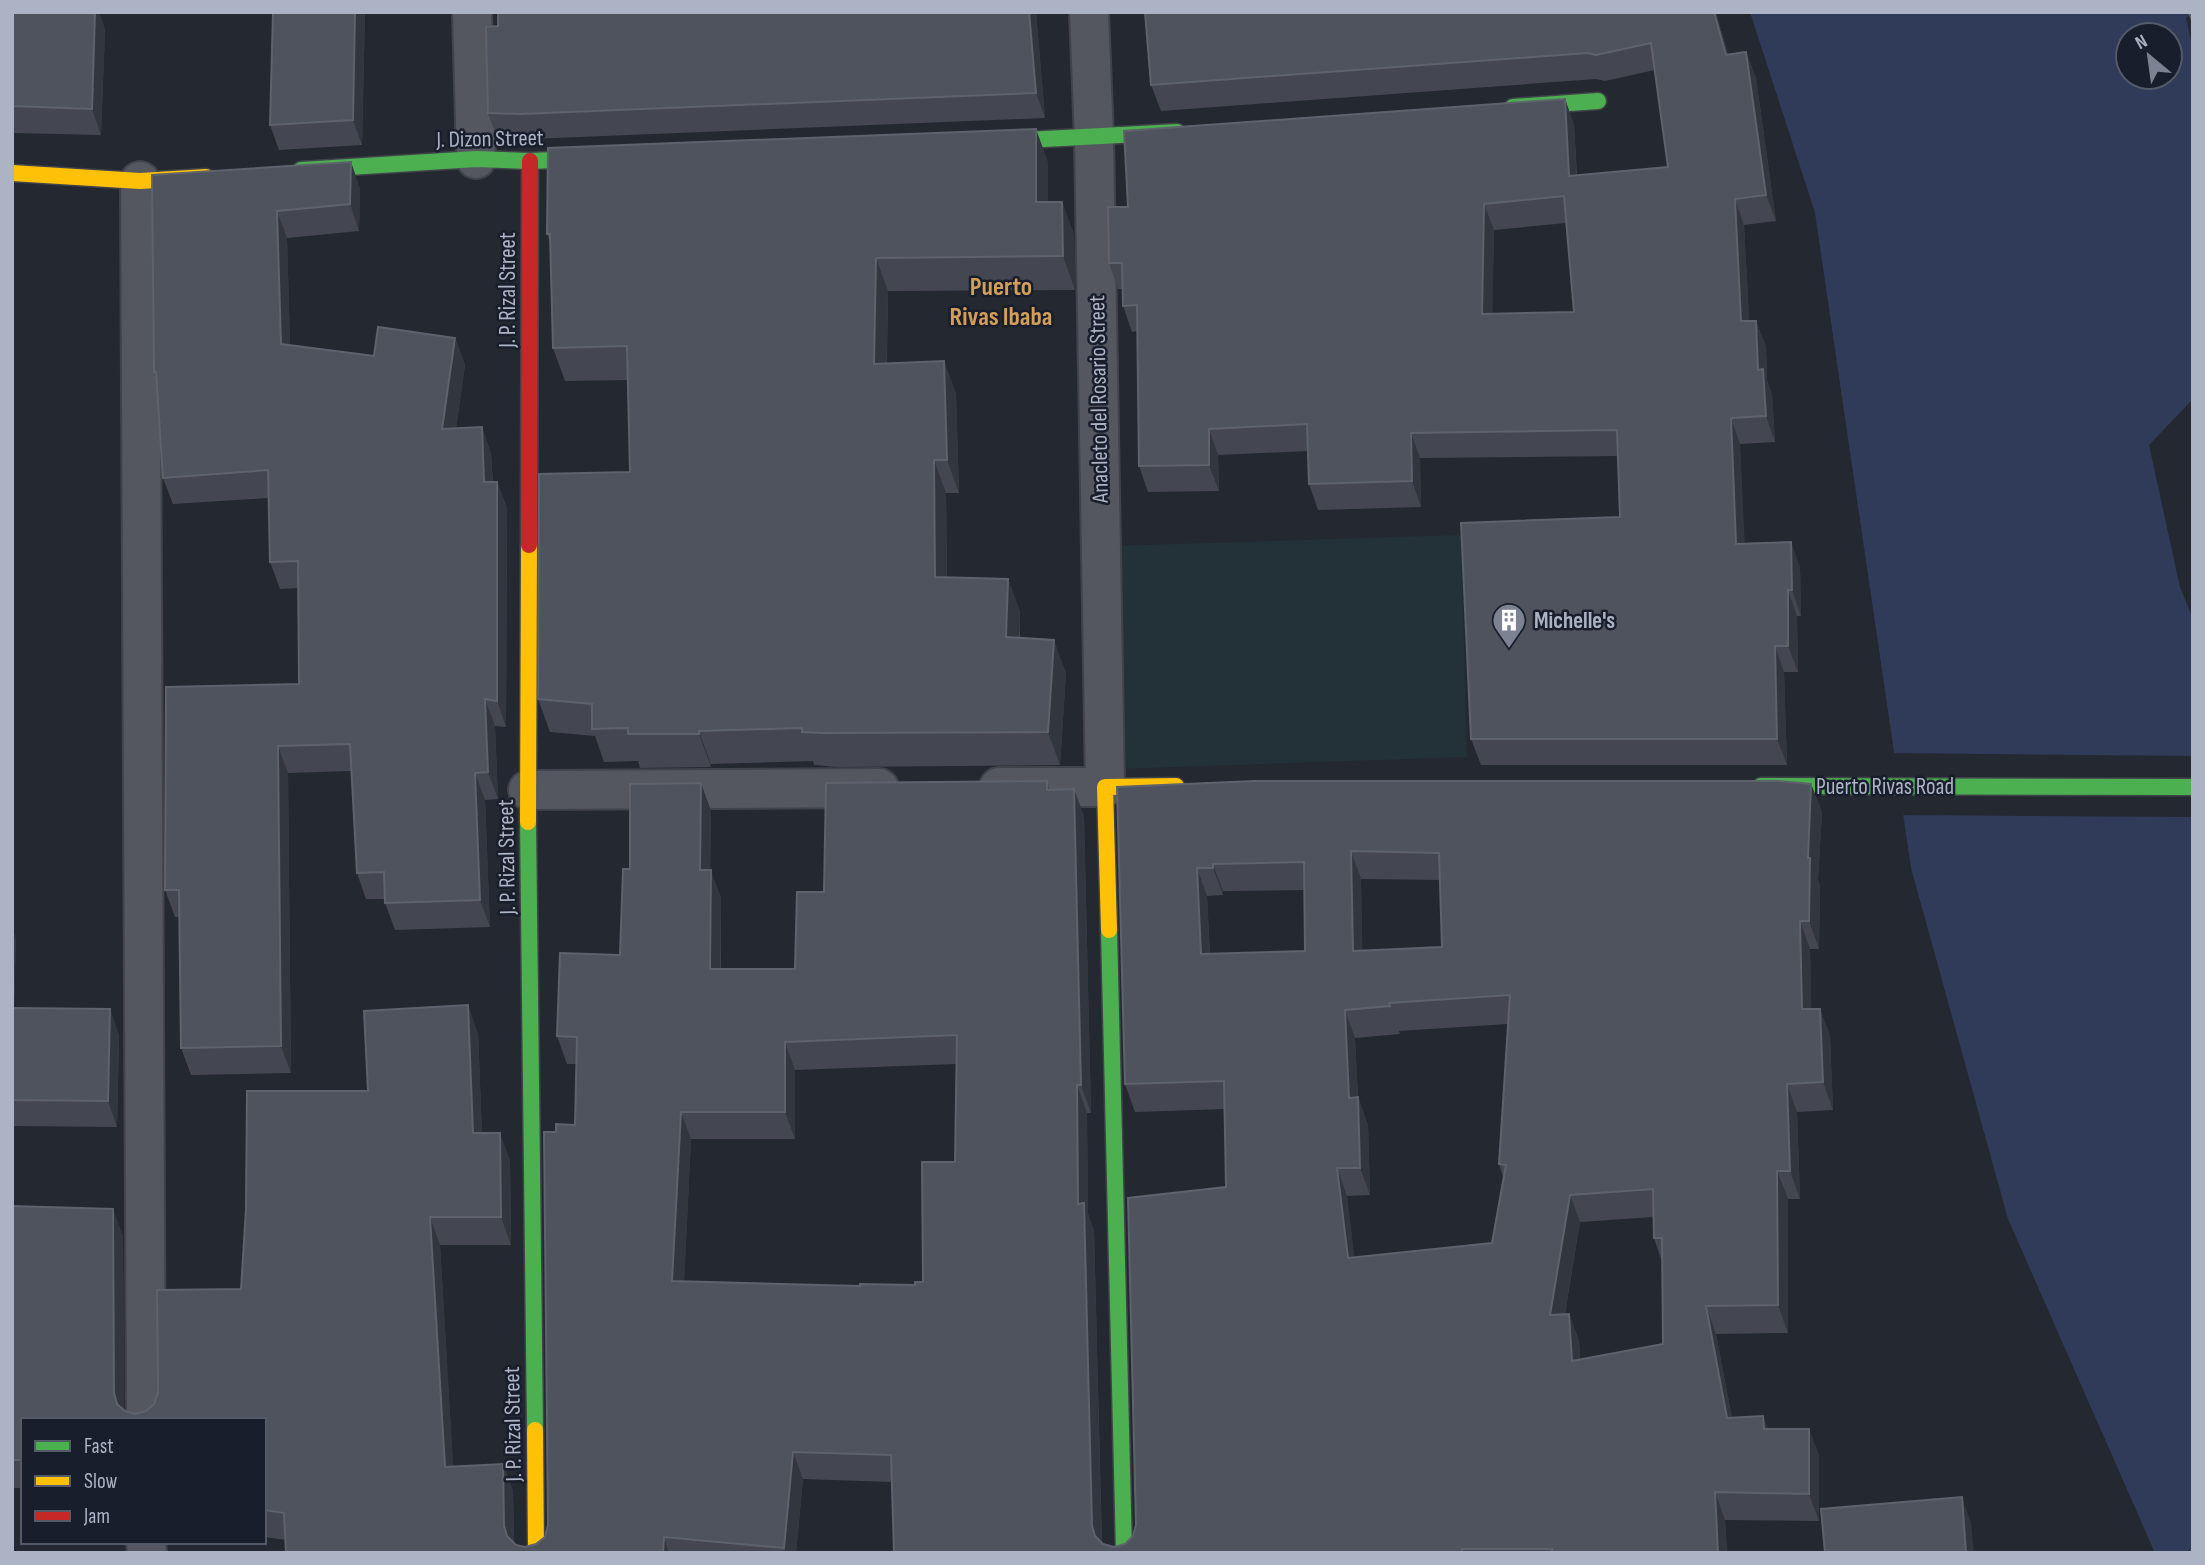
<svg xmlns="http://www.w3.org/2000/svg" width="2205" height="1565" viewBox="0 0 2205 1565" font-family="'Sofia Sans Condensed',sans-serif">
  <rect width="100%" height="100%" fill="#242831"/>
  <polygon fill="#223238" points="1461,535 1467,757 1116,769 1110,546"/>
  <path fill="#2f3b58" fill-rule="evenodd" d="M1750 12H2193L2186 18 2193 50V399L2149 445 2180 587 2193 619V1553H2155L2008 1219 1911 868 1815 213ZM2128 35H2170V77H2128Z"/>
  <polygon fill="#242831" points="1890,753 2193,756 2193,817 1899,815"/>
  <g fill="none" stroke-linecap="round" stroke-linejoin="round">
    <defs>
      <g id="street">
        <polyline points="472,12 476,159"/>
        <polyline points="140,181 146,1420"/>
        <polyline points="999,787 1105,787 1094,138 1089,12"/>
        <polyline points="528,790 879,788"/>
        <polyline points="146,1542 147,1553"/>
      </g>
      <g id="fast">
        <polyline points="1513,107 1598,101"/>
        <polyline points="986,142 1177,132"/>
        <polyline points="301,170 476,159 530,161 601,158"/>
        <polyline points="1761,786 2193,787"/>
        <polyline points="528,822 535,1430"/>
        <polyline points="1109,930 1124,1553"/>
      </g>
      <g id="slow">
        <polyline points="12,173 140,181 206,177"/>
        <polyline points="528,822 529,545"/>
        <polyline points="1109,930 1105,787 1176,786"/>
        <polyline points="535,1430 536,1553"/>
      </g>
      <polyline id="jam" points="529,545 530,161"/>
    </defs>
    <use href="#street" stroke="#40434a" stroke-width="42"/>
    <use href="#fast" stroke="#40434a" stroke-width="19"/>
    <use href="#slow" stroke="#40434a" stroke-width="19"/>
    <use href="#jam" stroke="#40434a" stroke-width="19"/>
    <use href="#street" stroke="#545760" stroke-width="38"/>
    <use href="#fast" stroke="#4caf50" stroke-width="16"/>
    <use href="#slow" stroke="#ffc107" stroke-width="16"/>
    <use href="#jam" stroke="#c62828" stroke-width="16"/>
  </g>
  <g fill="#444751" fill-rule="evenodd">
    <polygon points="12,12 99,12 105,30 101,135 12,133"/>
    <polygon points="365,12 362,145 279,150 270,125"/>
    <polygon points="498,12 1036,12 1045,118 530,139 497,138 488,113 498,26"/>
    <path d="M1145 12H1716L1728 54 1746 52 1756 78 1776 221 1744 225 1749 321H1756L1766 347 1767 381 1772 395 1775 442 1740 444 1744 543 1791 542 1800 568 1801 616H1797L1798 672H1784L1787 765H1481L1471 739 1620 517 1618 456 1420 458 1421 507 1318 510 1309 484 1308 451 1218 455 1219 491 1148 492 1139 466 1137 331 1132 332 1123 306V289H1118L1109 263 1128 207 1565 99 1574 125 1577 175 1668 167 1655 70 1605 81 1596 79 1161 111 1151 85ZM1566 223 1574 312 1492 314 1494 230Z"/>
    <polygon points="1048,162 1048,202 1062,202 1074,235 1075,290 888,291 887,363 944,361 956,394 959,493 946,493 947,577 1008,579 1020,612 1020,638 1066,673 1060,765 837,767 814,765 813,761 711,764 711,767 640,768 638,761 604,762 595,736 550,732 538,699 630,472 628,380 565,381 553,348 551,244 547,234"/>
    <polygon points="152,175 360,188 359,231 287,238 290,345 374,356 455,338 465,365 456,428 482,427 491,454 493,482 497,482 507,508 506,727 495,726 498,799 485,800 490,927 395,930 385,903 385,899 366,899 357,873 351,771 288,773 291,1073 191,1075 181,1048 179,917 175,917 165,890 299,684 298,588 280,589 270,562 268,498 173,504 163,478 157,380 154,372"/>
    <path d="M1047 781 1050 790 1084 816 1091 1113H1087L1088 1214 1094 1231 1102 1543 1114 1547 1125 1544 1133 1536 1226 1187 1225 1109 1135 1112 1125 1084 1117 787 1811 784 1822 812 1818 880 1820 886 1819 949H1810L1811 1009H1820L1830 1036 1833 1110 1797 1112 1800 1199H1788V1333L1716 1334 1732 1418 1763 1416 1768 1429H1809L1819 1456V1521L1725 1520 1727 1553H894L892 1482 803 1479 796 1553H286V1540L264 1537V1420H23V1488H12V1206L123 1236 124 1410 135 1414 146 1411 154 1404 241 1289 368 1091 478 1033 482 1133 510 1160 511 1245H440L453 1467 503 1464 513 1491 514 1543 516 1545 525 1547 536 1544 545 1537 548 1525 556 1132 575 1125 576 1064H567L557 1036 620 955 630 869 711 811 710 870 721 898V969H795L824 892ZM1361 879 1440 880 1442 947 1362 951ZM1304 890 1305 951 1210 954 1207 896 1223 895V891ZM1508 1024 1499 1164 1503 1177 1492 1243 1354 1257 1347 1196 1370 1195 1368 1125 1358 1097 1355 1038 1400 1034 1399 1031ZM956 1064 955 1162 923 1282 915 1285 860 1286 684 1281 691 1139H795V1070ZM1653 1217 1654 1238 1662 1262 1663 1344 1580 1360 1579 1341 1569 1314H1565L1580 1222Z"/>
    <polygon points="12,929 16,939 14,1008 110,1009 119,1036 117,1127 12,1126"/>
  </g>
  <g fill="#32363f">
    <polygon points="95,12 99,12 105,30 101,135 92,109"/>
    <polygon points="355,12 365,12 362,145 353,120"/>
    <polygon points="1029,12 1036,12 1045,118 1036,93"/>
    <polygon points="1714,12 1716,12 1735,81 1726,55"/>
    <polygon points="1746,52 1756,78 1776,221 1766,195"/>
    <polygon points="1565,99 1574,125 1578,201 1569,176"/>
    <polygon points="1036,129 1048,162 1048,236 1036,202"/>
    <polygon points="351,162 360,188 359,231 350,204"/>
    <polygon points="1735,199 1744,225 1751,347 1741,321"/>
    <polygon points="1062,202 1074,235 1075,290 1063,256"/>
    <polygon points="1484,204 1494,230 1492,340 1482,314"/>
    <polygon points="277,211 287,238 291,371 281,344"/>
    <polygon points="876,258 888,291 886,397 874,364"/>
    <polygon points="1756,321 1766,347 1767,381 1772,395 1775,442 1766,416 1758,370"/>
    <polygon points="455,338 465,365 452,456 442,429"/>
    <polygon points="944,361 956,394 959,493 947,460"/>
    <polygon points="1731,418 1740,444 1746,569 1736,544"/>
    <polygon points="482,427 491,454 494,509 484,482"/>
    <polygon points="1209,429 1218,455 1219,491 1209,465"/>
    <polygon points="1411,433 1420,458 1421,507 1412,481"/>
    <polygon points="934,460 946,493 947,610 935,577"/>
    <polygon points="497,482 507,508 506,727 497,701"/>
    <polygon points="1791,542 1800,568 1801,616 1792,590"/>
    <polygon points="1008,579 1020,612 1018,670 1006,637"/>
    <polygon points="1788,590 1797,616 1798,672 1788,646"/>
    <polygon points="1054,640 1066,673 1060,765 1048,732"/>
    <polygon points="1775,646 1784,672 1787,765 1777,739"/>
    <polygon points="485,699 495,726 498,799 488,772"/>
    <polygon points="699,731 711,764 711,767 699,734"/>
    <polygon points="278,746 288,773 291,1073 281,1046"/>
    <polygon points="475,773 485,800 490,927 480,900"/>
    <polygon points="701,783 711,811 710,898 700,870"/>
    <polygon points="1811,784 1822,812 1818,880 1820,886 1819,949 1809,921 1808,858"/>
    <polygon points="1074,789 1084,816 1091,1113 1081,1085"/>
    <polygon points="1351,851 1361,879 1363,979 1353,951"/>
    <polygon points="1213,864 1223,891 1223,895 1213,868"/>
    <polygon points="1197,868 1207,896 1211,982 1201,954"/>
    <polygon points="711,870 721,898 720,997 710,969"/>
    <polygon points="1800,921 1810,949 1812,1037 1802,1009"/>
    <polygon points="12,929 16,939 13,1034 12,1033"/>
    <polygon points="468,1005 478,1033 483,1161 473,1133"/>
    <polygon points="110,1009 119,1036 117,1127 108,1101"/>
    <polygon points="1820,1009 1830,1036 1833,1110 1823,1082"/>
    <polygon points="1345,1010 1355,1038 1358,1099 1358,1097 1368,1125 1370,1195 1360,1168 1349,1098"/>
    <polygon points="785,1042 795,1070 795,1139 785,1112"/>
    <polygon points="1787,1084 1797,1112 1800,1199 1790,1171"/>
    <polygon points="1077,1085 1087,1113 1088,1214 1094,1231 1102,1553 1101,1553 1092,1526 1078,1204"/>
    <polygon points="681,1112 691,1139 683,1308 672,1281"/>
    <polygon points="500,1133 510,1160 511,1245 501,1217"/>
    <polygon points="1337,1168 1347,1196 1358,1285 1348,1258"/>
    <polygon points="1777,1171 1788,1199 1788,1333 1778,1305"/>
    <polygon points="1570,1195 1580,1222 1560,1342 1550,1315"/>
    <polygon points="113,1209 123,1236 124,1420 123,1420 114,1393"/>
    <polygon points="430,1217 440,1245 455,1495 445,1467"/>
    <polygon points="1706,1306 1716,1334 1737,1446 1727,1418"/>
    <polygon points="1569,1314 1579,1341 1582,1389 1572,1361"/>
    <polygon points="1763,1416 1774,1443 1764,1429"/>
    <polygon points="1809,1429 1819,1456 1819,1521 1809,1494"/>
    <polygon points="793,1452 803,1479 796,1553 786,1553 784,1548"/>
    <polygon points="503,1464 513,1491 514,1553 507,1536 504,1526"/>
    <polygon points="1715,1492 1725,1520 1727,1553 1718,1553"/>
    <polygon points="1962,1497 1971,1523 1974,1553 1966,1553"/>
    <polygon points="664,1537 669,1553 663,1553"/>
  </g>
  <g fill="#4f535d" stroke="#5e626d" stroke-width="2" fill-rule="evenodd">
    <polygon points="12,12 95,12 92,109 12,106"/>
    <polygon points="273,12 355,12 353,120 270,125"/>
    <polygon points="498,12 1029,12 1036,93 521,114 488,113 486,27 498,26"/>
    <path d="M1145 12H1714L1726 55 1746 52 1766 195 1735 199 1741 321H1756L1758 370 1763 369 1766 416 1731 418 1736 544 1791 542 1792 590H1788V646H1775L1777 739H1471L1461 523 1620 517 1617 430 1411 433 1412 481 1309 484 1307 424 1209 429V465L1139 466 1137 305 1123 306 1122 263H1109L1108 207H1128L1124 131 1565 99 1569 176 1668 167 1651 43 1596 55 1587 53 1151 85ZM1564 196 1574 312 1482 314 1484 204Z"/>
    <polygon points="2189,12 2193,12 2193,23"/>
    <polygon points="1036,129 1036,202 1062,202 1063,256 876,258 874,364 944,361 947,460 934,460 935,577 1008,579 1006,637 1054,640 1048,732 824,733 802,732 802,728 699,731 699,734 628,734 628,728 592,729 592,704 538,699 539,474 630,472 627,346 553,348 550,234 547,234 548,148"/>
    <polygon points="351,162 350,204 277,211 281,344 374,356 378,327 455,338 442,429 482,427 484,482 497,482 497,701 485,699 488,772 475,773 480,900 385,903 384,872 357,873 350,744 278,746 281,1046 181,1048 179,890 165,890 166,687 299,684 298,561 270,562 268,470 163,478 156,372 154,372 152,175"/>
    <path d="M1047 781V790L1074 789 1081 1085H1077L1078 1204 1084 1203 1092 1526 1095 1536 1103 1544 1114 1547 1125 1544 1133 1536 1136 1525 1128 1198 1226 1187 1224 1081 1125 1084 1117 787 1254 781H1778L1811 784 1808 858H1810L1809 921H1800L1802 1009H1820L1823 1082 1787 1084 1790 1171H1777L1778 1305 1706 1306 1727 1418 1763 1416 1764 1429H1809V1494L1715 1492 1718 1553H1552V1549H1462L1461 1553H894L891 1455 793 1452 784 1548 664 1537 663 1553H286L284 1513 264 1510V1420H23V1460H12V1206L113 1209 114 1393 117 1404 125 1411 135 1414 146 1411 154 1404 158 1392 157 1290 241 1289 246 1209 247 1091H368L364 1011 468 1005 473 1133H500L501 1217H430L445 1467 503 1464 504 1526 507 1536 516 1545 525 1547 536 1544 545 1537 548 1525 544 1132H556V1124L575 1125 577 1037 557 1036 560 953 620 955 623 869H630V784L701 783 700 870H711L710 969H795L797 892H824L826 783ZM1351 851 1439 853 1442 947 1353 951ZM1304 862 1305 951 1201 954 1197 868H1213V864ZM1510 995 1499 1164 1506 1165 1492 1243 1348 1258 1337 1168H1360L1358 1097 1349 1098 1345 1010 1390 1006 1389 1003ZM957 1035 955 1162H922L923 1282H915V1285L860 1284V1286L672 1281 681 1112H785V1042ZM1653 1189 1654 1238H1662L1663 1344 1572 1361 1569 1314 1550 1315 1570 1195Z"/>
    <polygon points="12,1008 110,1009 108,1101 12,1100"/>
    <polygon points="1962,1497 1966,1553 1825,1553 1821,1509"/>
  </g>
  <defs>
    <symbol id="building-pin" viewBox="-11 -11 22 30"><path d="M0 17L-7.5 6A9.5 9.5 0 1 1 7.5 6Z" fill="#7c8291" stroke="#181e2b"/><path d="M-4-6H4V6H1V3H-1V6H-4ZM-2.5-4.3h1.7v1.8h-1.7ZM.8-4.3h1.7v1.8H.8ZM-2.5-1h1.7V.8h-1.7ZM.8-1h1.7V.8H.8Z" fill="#fff"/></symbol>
  </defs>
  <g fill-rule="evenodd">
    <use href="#building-pin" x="1490" y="601" width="38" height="52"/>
  </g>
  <g text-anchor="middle" stroke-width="5" stroke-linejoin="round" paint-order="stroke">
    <g font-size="23" fill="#acb3c4" stroke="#181e2b">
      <text transform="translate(490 138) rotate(-1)" y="8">J. Dizon Street</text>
      <text transform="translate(507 290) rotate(-90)" y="8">J. P. Rizal Street</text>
      <text transform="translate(1098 399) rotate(-91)" y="8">Anacleto del Rosario Street</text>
      <text x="1885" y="794">Puerto Rivas Road</text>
      <text transform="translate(506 857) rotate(-91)" y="8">J. P. Rizal Street</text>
      <text transform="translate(512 1424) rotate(-91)" y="8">J. P. Rizal Street</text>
    </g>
    <g font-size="23" font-weight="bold" fill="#acb3c4" stroke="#181e2b" text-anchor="start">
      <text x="1534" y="628">Michelle's</text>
    </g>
    <g font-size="26" font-weight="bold" fill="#d49e58" stroke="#181e2b">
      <text x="1001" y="295">Puerto<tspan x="1001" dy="30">Rivas Ibaba</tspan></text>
    </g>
  </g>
  <rect width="2205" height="1565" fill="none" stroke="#acb3c4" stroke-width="28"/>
  <rect x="21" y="1418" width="245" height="126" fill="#181e2b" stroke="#535a68" stroke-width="2"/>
  <rect x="35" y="1441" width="35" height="10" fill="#4caf50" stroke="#535a68" stroke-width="2"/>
  <text x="84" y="1453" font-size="21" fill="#acb3c4">Fast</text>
  <rect x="35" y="1476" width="35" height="10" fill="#ffc107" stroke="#535a68" stroke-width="2"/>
  <text x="84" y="1488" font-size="21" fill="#acb3c4">Slow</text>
  <rect x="35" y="1511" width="35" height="10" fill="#c62828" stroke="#535a68" stroke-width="2"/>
  <text x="84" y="1523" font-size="21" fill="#acb3c4">Jam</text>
  <g transform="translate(2149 56) rotate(331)"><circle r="33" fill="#181e2b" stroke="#535a68" stroke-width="2"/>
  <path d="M0-5L12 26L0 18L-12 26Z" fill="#7c8291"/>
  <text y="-10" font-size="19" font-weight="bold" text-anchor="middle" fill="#acb3c4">N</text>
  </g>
</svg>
